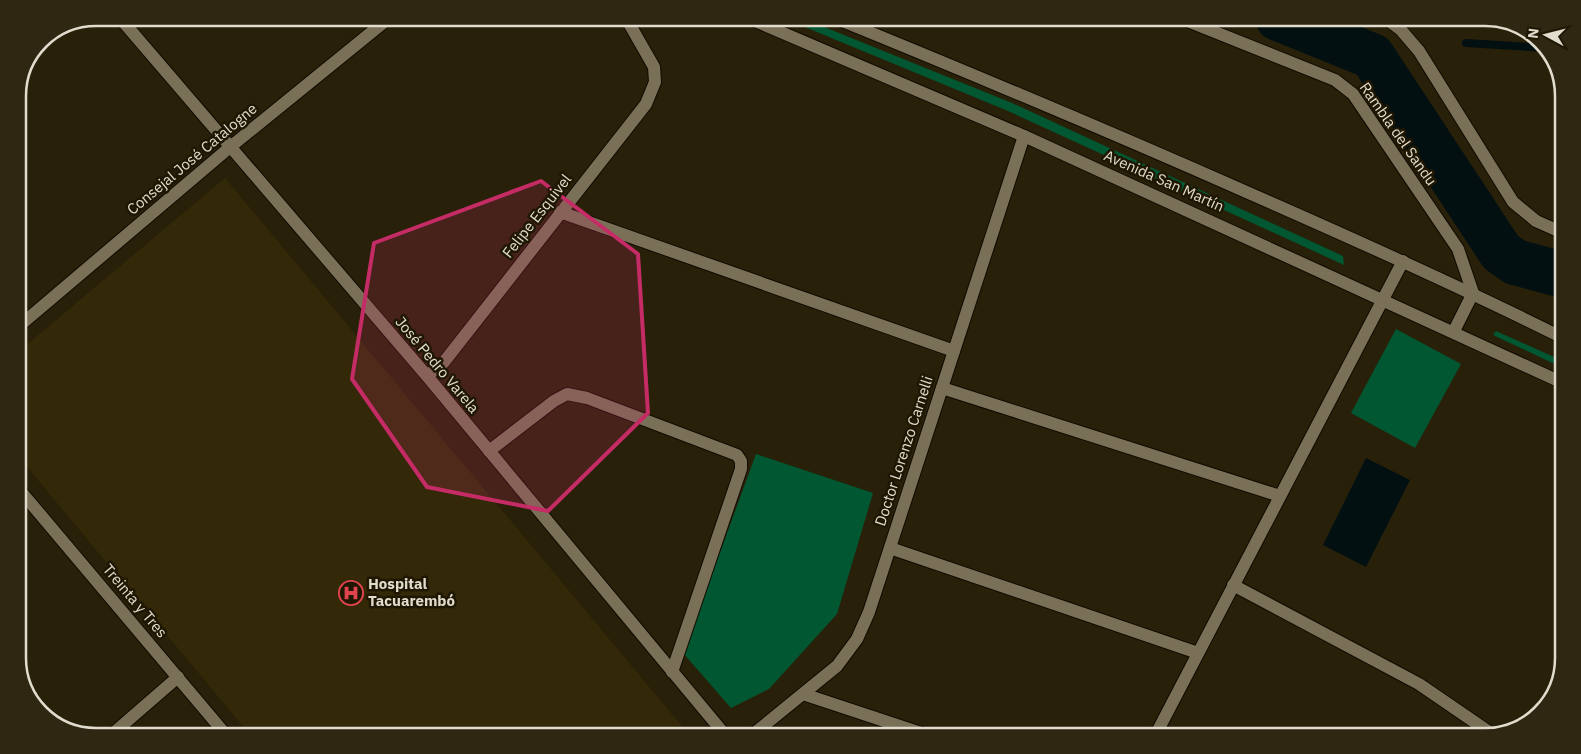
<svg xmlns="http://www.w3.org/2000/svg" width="1581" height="754" viewBox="0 0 1581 754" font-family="'IBM Plex Sans',sans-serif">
  <rect width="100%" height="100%" fill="#292009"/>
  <polygon fill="#332808" points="225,178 685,730 677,736 251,736 18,456 18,352"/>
  <g fill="#015732">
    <polygon points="783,18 802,18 1012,103 1343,256 1344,265 1008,111"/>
    <polygon points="1396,329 1461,364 1415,448 1351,413"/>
    <polygon points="1496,331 1563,361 1563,368 1493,335"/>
    <polygon points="756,454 873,493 837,614 769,689 731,708 683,653"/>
  </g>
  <polygon fill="#031012" points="1366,458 1410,480 1366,567 1323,545"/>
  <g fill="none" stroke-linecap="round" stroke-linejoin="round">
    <polyline stroke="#031012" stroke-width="8" points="1466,43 1546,48"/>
    <polyline stroke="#031012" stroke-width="46" points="1278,18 1372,56 1501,252 1515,262 1563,275"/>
    <defs>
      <g id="service">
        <polyline points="560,212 954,351"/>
        <polyline points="942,388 1280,496"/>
        <polyline points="489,451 554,401 567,394 587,398 737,455 741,461 741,469 672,672"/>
        <polyline points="890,548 1198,653"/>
        <polyline points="803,694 930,736"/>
      </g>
      <g id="minor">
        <polyline points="120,18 427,376 726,736"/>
        <polyline points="1180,18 1335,80 1353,94 1458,249 1473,293 1454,331"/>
        <polyline points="1385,18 1401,30 1419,51 1513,202 1536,221 1563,233"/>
        <polyline points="18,327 229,148 389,18"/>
        <polyline points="427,376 444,362 646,104 655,82 654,67 626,18"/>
        <polyline points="18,488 227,736"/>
        <polyline points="1233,585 1419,684 1492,734"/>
        <polyline points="110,736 178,677"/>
        <polyline points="751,736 837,666 857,639 869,612 1024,136"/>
        <polyline points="1155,736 1403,261"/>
      </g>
      <g id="tertiary">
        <polyline points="748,18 1024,136 1563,383"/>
        <path d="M835 18C975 75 1113 133 1251 194 1356 240 1461 287 1563 338"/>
      </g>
    </defs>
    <use href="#service" stroke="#110a00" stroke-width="14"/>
    <use href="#minor" stroke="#110a00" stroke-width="14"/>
    <use href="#tertiary" stroke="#110a00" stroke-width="14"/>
    <use href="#service" stroke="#7a7057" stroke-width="12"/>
    <use href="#minor" stroke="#7a7057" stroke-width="12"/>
    <use href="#tertiary" stroke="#7a7057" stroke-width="12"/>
  </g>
  <path fill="#c52c66" fill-opacity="0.2" stroke="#c52c66" stroke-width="4" stroke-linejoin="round" d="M541 181 638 254 648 413 548 511 427 487 352 379 374 243Z"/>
  <defs>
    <symbol id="hospital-ring" viewBox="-11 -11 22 22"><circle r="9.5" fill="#1f1702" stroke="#e0444e" stroke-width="1.5"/><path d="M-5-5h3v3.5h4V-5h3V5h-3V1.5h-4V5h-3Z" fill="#e0444e"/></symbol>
  </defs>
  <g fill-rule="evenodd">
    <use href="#hospital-ring" x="337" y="579" width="28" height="28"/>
  </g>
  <g text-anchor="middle" stroke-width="5" stroke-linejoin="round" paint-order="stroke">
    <g font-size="15" fill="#e1dcce" stroke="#1f1702">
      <text transform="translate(1398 134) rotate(55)" y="5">Rambla del Sandu</text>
      <text transform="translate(192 159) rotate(-40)" y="5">Consejal José Catalogne</text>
      <text transform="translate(1164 181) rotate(24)" y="5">Avenida San Martín</text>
      <text transform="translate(537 216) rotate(-52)" y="5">Felipe Esquivel</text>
      <text transform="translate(437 365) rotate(50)" y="5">José Pedro Varela</text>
      <text transform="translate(904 451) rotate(-72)" y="5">Doctor Lorenzo Carnelli</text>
      <text transform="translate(135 601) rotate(50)" y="5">Treinta y Tres</text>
    </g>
    <g font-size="15" font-weight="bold" fill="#e1dcce" stroke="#1f1702" text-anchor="start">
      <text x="368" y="589">Hospital<tspan x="368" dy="17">Tacuarembó</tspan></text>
    </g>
  </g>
  <path d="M0 0H1581V754H0ZM96 26H1485A70 70 0 0 1 1555 96V658A70 70 0 0 1 1485 728H96A70 70 0 0 1 26 658V96A70 70 0 0 1 96 26Z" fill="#2f2712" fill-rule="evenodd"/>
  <path fill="none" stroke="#e1dcce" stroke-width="2.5" d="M96 26H1485A70 70 0 0 1 1555 96V658A70 70 0 0 1 1485 728H96A70 70 0 0 1 26 658V96A70 70 0 0 1 96 26Z"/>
  <g transform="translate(1546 35) rotate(277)" stroke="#1f1702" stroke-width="4" paint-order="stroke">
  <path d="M0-4L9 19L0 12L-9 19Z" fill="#e1dcce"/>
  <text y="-8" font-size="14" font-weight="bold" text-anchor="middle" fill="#e1dcce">N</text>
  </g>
</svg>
